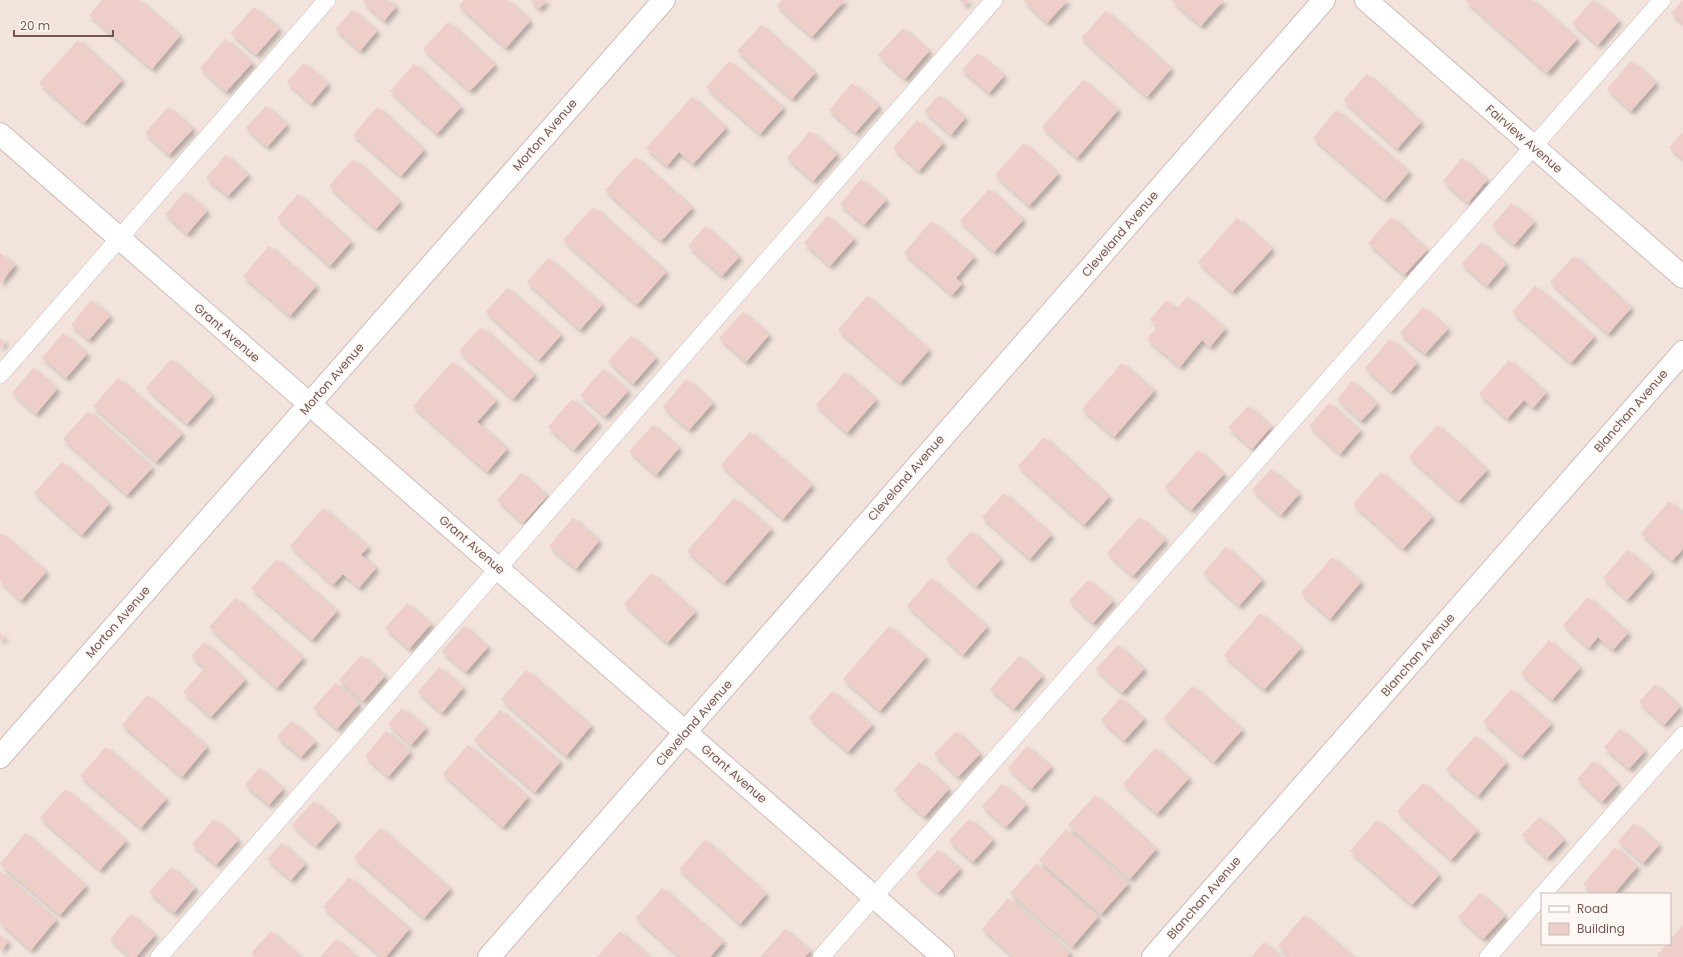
<svg xmlns="http://www.w3.org/2000/svg" width="1683" height="957" viewBox="0 0 1683 957" font-family="Poppins,sans-serif">
  <defs>
    <filter id="shadow"><feDropShadow dx="3.5" dy="3.5" stdDeviation="2" flood-color="#0004"/></filter>
  </defs>
  <rect width="100%" height="100%" fill="#fbf3ee"/>
  <path fill="#f2e3dd" fill-rule="evenodd" d="M0 0H1683V957H0ZM1542 894H1670V944H1542Z"/>
  <g fill="#edcec9" filter="url(#shadow)">
    <polygon points="102,0 139,0 180,36 152,69 89,15"/>
    <polygon points="365,0 388,0 396,7 384,21 363,2"/>
    <polygon points="464,0 507,0 530,21 506,48 459,6"/>
    <polygon points="530,0 547,0 539,9"/>
    <polygon points="782,0 845,0 812,37 777,6"/>
    <polygon points="959,0 969,0 965,5"/>
    <polygon points="1023,0 1068,0 1047,23"/>
    <polygon points="1171,0 1224,0 1201,26"/>
    <polygon points="1465,0 1532,0 1577,39 1547,73"/>
    <polygon points="1593,0 1619,21 1598,45 1572,23"/>
    <polygon points="1683,0 1683,23 1671,13"/>
    <polygon points="254,7 279,29 256,55 231,33"/>
    <polygon points="352,10 377,31 360,51 335,29"/>
    <polygon points="1106,11 1171,69 1147,97 1081,38"/>
    <polygon points="448,22 495,65 470,91 423,49"/>
    <polygon points="761,25 815,73 792,99 737,51"/>
    <polygon points="903,28 929,51 905,79 878,55"/>
    <polygon points="225,39 252,63 226,92 200,68"/>
    <polygon points="78,40 122,80 84,123 39,83"/>
    <polygon points="977,53 1004,76 989,93 962,70"/>
    <polygon points="729,61 783,108 760,134 706,87"/>
    <polygon points="1631,61 1656,83 1631,111 1607,89"/>
    <polygon points="304,63 328,84 311,104 287,82"/>
    <polygon points="414,64 461,107 437,134 390,91"/>
    <polygon points="1367,74 1421,122 1397,149 1343,100"/>
    <polygon points="1083,80 1118,110 1077,158 1042,127"/>
    <polygon points="852,83 879,106 855,133 829,110"/>
    <polygon points="939,95 965,118 951,135 924,111"/>
    <polygon points="692,97 726,128 693,164 679,152 667,166 646,148"/>
    <polygon points="266,106 287,125 267,147 246,128"/>
    <polygon points="168,107 193,129 169,155 145,133"/>
    <polygon points="377,107 424,150 401,176 353,135"/>
    <polygon points="1336,110 1409,172 1385,200 1313,138"/>
    <polygon points="917,120 943,143 919,171 893,148"/>
    <polygon points="810,131 837,154 813,181 787,158"/>
    <polygon points="1683,132 1683,159 1669,147"/>
    <polygon points="1024,143 1058,174 1029,206 995,175"/>
    <polygon points="226,155 248,175 228,196 206,178"/>
    <polygon points="635,157 692,208 661,241 605,190"/>
    <polygon points="1462,158 1487,180 1468,203 1443,181"/>
    <polygon points="353,159 400,202 376,229 329,186"/>
    <polygon points="861,179 886,200 864,225 840,204"/>
    <polygon points="989,189 1023,220 994,252 960,221"/>
    <polygon points="185,192 207,211 187,234 165,214"/>
    <polygon points="298,194 351,242 330,266 277,218"/>
    <polygon points="1511,203 1534,222 1514,245 1492,226"/>
    <polygon points="593,207 666,272 637,305 563,240"/>
    <polygon points="827,216 854,239 830,266 804,243"/>
    <polygon points="1391,217 1427,250 1404,275 1368,243"/>
    <polygon points="1237,218 1272,249 1232,292 1198,262"/>
    <polygon points="931,221 974,257 956,278 962,284 952,295 904,253"/>
    <polygon points="705,226 739,257 722,276 688,246"/>
    <polygon points="1481,242 1506,264 1487,286 1462,264"/>
    <polygon points="269,246 316,286 290,316 243,276"/>
    <polygon points="0,253 15,265 0,284"/>
    <polygon points="1574,256 1631,308 1608,334 1550,282"/>
    <polygon points="548,258 602,305 580,330 527,282"/>
    <polygon points="1535,286 1594,337 1571,363 1512,312"/>
    <polygon points="507,288 561,335 539,360 486,312"/>
    <polygon points="867,296 929,350 900,383 838,330"/>
    <polygon points="1187,297 1225,329 1210,347 1202,340 1180,367 1147,339 1158,326 1150,320 1166,300 1176,309"/>
    <polygon points="91,300 110,316 89,340 71,325"/>
    <polygon points="1423,307 1448,329 1425,354 1400,333"/>
    <polygon points="743,312 769,335 746,362 719,338"/>
    <polygon points="481,327 534,375 513,399 459,351"/>
    <polygon points="63,333 87,354 66,378 42,358"/>
    <polygon points="631,336 656,358 633,384 608,361"/>
    <polygon points="0,338 5,342 0,348"/>
    <polygon points="1390,339 1417,363 1391,392 1365,368"/>
    <polygon points="171,359 212,396 187,424 146,388"/>
    <polygon points="1509,360 1546,393 1533,408 1524,400 1507,419 1479,394"/>
    <polygon points="452,362 496,401 477,422 507,449 487,472 413,406"/>
    <polygon points="1122,363 1154,391 1114,437 1082,409"/>
    <polygon points="33,368 57,389 36,414 12,393"/>
    <polygon points="603,369 628,391 605,417 580,395"/>
    <polygon points="845,372 876,400 847,433 816,405"/>
    <polygon points="118,378 182,434 156,462 93,406"/>
    <polygon points="686,379 713,403 689,430 663,407"/>
    <polygon points="1352,381 1377,404 1361,421 1337,399"/>
    <polygon points="572,399 598,423 574,450 548,427"/>
    <polygon points="1329,403 1360,431 1340,454 1309,426"/>
    <polygon points="1248,406 1271,427 1252,449 1228,427"/>
    <polygon points="88,411 152,468 127,495 63,439"/>
    <polygon points="653,425 679,448 656,475 629,451"/>
    <polygon points="1437,425 1487,470 1459,501 1409,457"/>
    <polygon points="750,432 812,485 783,519 721,465"/>
    <polygon points="1044,437 1109,497 1084,525 1018,466"/>
    <polygon points="1198,450 1224,474 1191,510 1165,487"/>
    <polygon points="62,462 109,504 82,535 34,493"/>
    <polygon points="1271,469 1299,494 1281,515 1252,490"/>
    <polygon points="1381,472 1432,517 1403,549 1353,504"/>
    <polygon points="521,473 547,496 523,523 497,500"/>
    <polygon points="1004,493 1051,535 1030,559 982,517"/>
    <polygon points="734,498 771,529 724,583 687,551"/>
    <polygon points="1669,501 1683,514 1683,549 1672,561 1641,534"/>
    <polygon points="323,508 368,547 361,555 376,568 359,588 343,574 333,585 290,546"/>
    <polygon points="1139,517 1165,540 1133,576 1107,553"/>
    <polygon points="573,518 599,541 576,569 549,546"/>
    <polygon points="971,531 1001,559 976,587 946,559"/>
    <polygon points="1,533 46,572 21,601 0,581 0,535"/>
    <polygon points="1226,547 1262,580 1239,606 1203,573"/>
    <polygon points="1627,550 1652,572 1627,600 1603,578"/>
    <polygon points="1332,557 1361,582 1330,619 1301,593"/>
    <polygon points="277,559 337,611 312,640 251,588"/>
    <polygon points="651,573 695,612 667,643 624,604"/>
    <polygon points="931,578 987,627 963,655 907,606"/>
    <polygon points="1088,580 1113,601 1093,623 1069,601"/>
    <polygon points="1588,597 1628,633 1613,650 1598,637 1589,648 1563,625"/>
    <polygon points="235,598 303,658 277,688 209,627"/>
    <polygon points="407,603 431,624 409,649 385,628"/>
    <polygon points="1260,613 1301,648 1264,690 1224,655"/>
    <polygon points="464,626 488,647 466,672 442,651"/>
    <polygon points="889,626 926,657 880,711 843,679"/>
    <polygon points="0,633 4,637 0,642"/>
    <polygon points="1549,640 1580,668 1552,700 1521,673"/>
    <polygon points="204,642 245,680 211,717 183,692 205,668 191,656"/>
    <polygon points="1118,645 1144,669 1122,693 1096,669"/>
    <polygon points="361,655 385,676 363,701 339,680"/>
    <polygon points="1019,656 1042,676 1014,709 990,689"/>
    <polygon points="439,667 463,688 442,713 418,692"/>
    <polygon points="526,670 591,726 566,756 501,699"/>
    <polygon points="335,683 359,704 337,729 313,708"/>
    <polygon points="1655,684 1680,707 1664,725 1639,702"/>
    <polygon points="1192,686 1242,730 1214,762 1164,718"/>
    <polygon points="1511,689 1551,724 1522,756 1483,722"/>
    <polygon points="832,691 872,725 848,752 809,718"/>
    <polygon points="147,695 207,747 182,777 122,725"/>
    <polygon points="1120,698 1144,719 1124,741 1101,720"/>
    <polygon points="402,708 426,728 411,745 388,724"/>
    <polygon points="500,710 560,762 535,792 474,740"/>
    <polygon points="291,721 315,742 301,757 277,737"/>
    <polygon points="1620,729 1645,751 1629,769 1604,747"/>
    <polygon points="386,731 410,752 388,777 365,756"/>
    <polygon points="956,731 980,754 958,777 934,754"/>
    <polygon points="1475,736 1506,763 1478,796 1446,769"/>
    <polygon points="468,745 528,797 503,827 443,774"/>
    <polygon points="1027,746 1051,767 1031,789 1008,768"/>
    <polygon points="106,747 166,799 141,828 80,776"/>
    <polygon points="1155,748 1189,778 1157,814 1123,784"/>
    <polygon points="1593,761 1618,784 1602,802 1577,779"/>
    <polygon points="919,762 949,789 924,817 894,790"/>
    <polygon points="259,768 283,789 269,805 245,785"/>
    <polygon points="1423,783 1477,831 1451,860 1397,811"/>
    <polygon points="1002,784 1026,805 1006,827 982,806"/>
    <polygon points="65,789 126,841 100,870 40,818"/>
    <polygon points="1095,795 1156,849 1130,879 1068,825"/>
    <polygon points="314,801 338,822 316,846 292,825"/>
    <polygon points="1539,817 1564,840 1547,858 1522,835"/>
    <polygon points="214,819 238,840 216,865 192,844"/>
    <polygon points="969,819 993,840 973,862 949,841"/>
    <polygon points="1377,820 1439,875 1412,905 1350,851"/>
    <polygon points="1634,823 1659,845 1643,863 1618,841"/>
    <polygon points="380,828 450,889 424,918 354,857"/>
    <polygon points="1066,829 1128,884 1101,914 1039,860"/>
    <polygon points="25,833 86,886 60,915 0,864"/>
    <polygon points="705,840 766,894 740,924 679,869"/>
    <polygon points="282,843 305,864 291,880 267,859"/>
    <polygon points="1615,847 1637,867 1614,894 1594,894 1583,884"/>
    <polygon points="938,850 960,869 938,893 916,874"/>
    <polygon points="1037,863 1098,917 1072,947 1010,893"/>
    <polygon points="171,867 195,888 174,913 149,892"/>
    <polygon points="0,871 56,920 31,950 0,923"/>
    <polygon points="349,877 409,929 386,957 382,957 323,907"/>
    <polygon points="662,888 723,942 710,957 680,957 636,918"/>
    <polygon points="1480,893 1505,916 1483,939 1458,917"/>
    <polygon points="1008,898 1070,953 1067,957 1014,957 982,929"/>
    <polygon points="131,914 155,935 136,957 130,957 110,939"/>
    <polygon points="1304,915 1353,957 1290,957 1278,946"/>
    <polygon points="1683,925 1683,957 1660,957 1657,955 1667,944 1670,944 1670,940"/>
    <polygon points="785,929 810,951 805,957 760,957"/>
    <polygon points="271,931 300,957 256,957 251,953"/>
    <polygon points="620,931 649,957 597,957"/>
    <polygon points="0,935 8,942 0,951"/>
    <polygon points="336,939 356,957 320,957"/>
    <polygon points="1264,942 1280,957 1251,957"/>
  </g>
  <g fill="none" stroke-linecap="round" stroke-linejoin="round">
    <defs>
      <g id="service">
        <polyline points="0,375 327,0"/>
        <polyline points="1543,894 1683,735"/>
        <polyline points="159,957 994,0"/>
        <polyline points="821,957 1662,0"/>
        <polyline points="1488,957 1542,895"/>
      </g>
      <g id="minor">
        <polyline points="1366,0 1683,277"/>
        <polyline points="0,134 943,957"/>
        <polyline points="0,757 664,0"/>
        <polyline points="489,957 1324,0"/>
        <polyline points="1153,957 1683,352"/>
      </g>
    </defs>
    <use href="#service" stroke="#cfbbb6" stroke-width="18"/>
    <use href="#minor" stroke="#cfbbb6" stroke-width="24"/>
    <use href="#service" stroke="#fff" stroke-width="17"/>
    <use href="#minor" stroke="#fff" stroke-width="22"/>
  </g>
  <g text-anchor="middle" stroke-width="3.5" stroke-linejoin="round" paint-order="stroke">
    <g font-size="12" fill="#755652" stroke="#fef8f4">
      <text transform="translate(545 135) rotate(-49)" y="4">Morton Avenue</text>
      <text transform="translate(1524 139) rotate(41)" y="4">Fairview Avenue</text>
      <text transform="translate(1120 234) rotate(-49)" y="4">Cleveland Avenue</text>
      <text transform="translate(227 333) rotate(41)" y="4">Grant Avenue</text>
      <text transform="translate(332 379) rotate(-49)" y="4">Morton Avenue</text>
      <text transform="translate(1631 411) rotate(-49)" y="4">Blanchan Avenue</text>
      <text transform="translate(906 478) rotate(-49)" y="4">Cleveland Avenue</text>
      <text transform="translate(472 545) rotate(41)" y="4">Grant Avenue</text>
      <text transform="translate(118 622) rotate(-49)" y="4">Morton Avenue</text>
      <text transform="translate(1418 655) rotate(-49)" y="4">Blanchan Avenue</text>
      <text transform="translate(694 723) rotate(-49)" y="4">Cleveland Avenue</text>
      <text transform="translate(734 774) rotate(41)" y="4">Grant Avenue</text>
      <text transform="translate(1204 898) rotate(-49)" y="4">Blanchan Avenue</text>
    </g>
  </g>
  <rect x="1541" y="893" width="130" height="52" fill="#fef8f4" stroke="#c7b7b3"/>
  <rect x="1549" y="906" width="20" height="6" fill="#ffffff" stroke="#c7b7b3"/>
  <text x="1577" y="913" font-size="12" fill="#755652">Road</text>
  <rect x="1549" y="923" width="20" height="12" fill="#edcec9" stroke="#c7b7b3"/>
  <text x="1577" y="933" font-size="12" fill="#755652">Building</text>
  <path d="M14 30v6h99v-6" fill="none" stroke="#755652" stroke-width="2"/>
  <text x="20" y="30" font-size="12" fill="#755652" stroke="#fef8f4" stroke-width="3" paint-order="stroke">20 m</text>
</svg>
